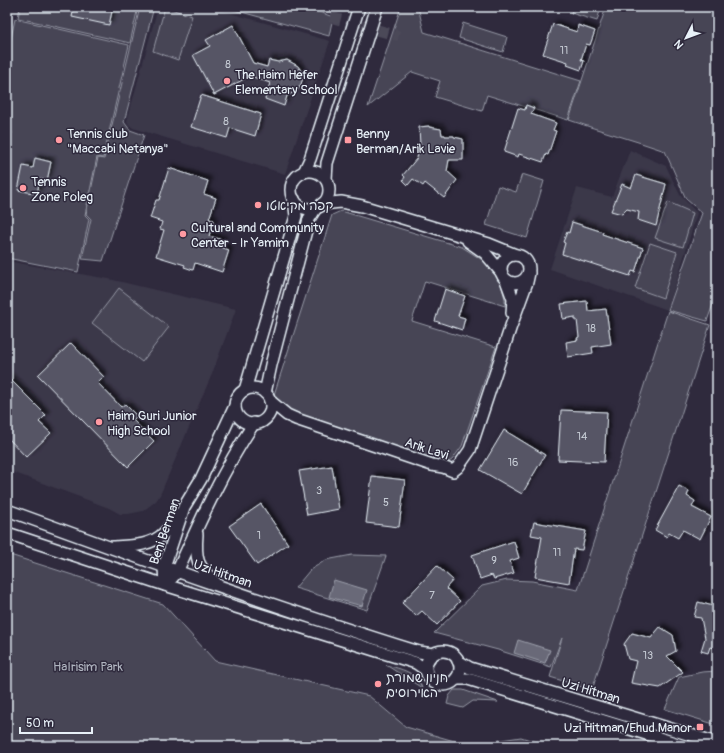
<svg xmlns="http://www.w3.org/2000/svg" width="724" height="753" viewBox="0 0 724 753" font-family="Pangolin,'Playpen Sans Hebrew',sans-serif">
  <defs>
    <filter id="shadow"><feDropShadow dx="3.5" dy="-3.5" stdDeviation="2" flood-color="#0009"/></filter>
  </defs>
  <rect width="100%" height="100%" fill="#2f2a3d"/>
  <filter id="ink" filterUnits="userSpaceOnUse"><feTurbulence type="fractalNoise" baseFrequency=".025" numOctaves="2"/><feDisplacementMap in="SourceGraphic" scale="8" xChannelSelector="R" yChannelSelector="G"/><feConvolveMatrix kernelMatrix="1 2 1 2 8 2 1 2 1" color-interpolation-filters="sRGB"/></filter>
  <g filter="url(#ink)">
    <g fill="#3b3749">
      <polygon points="158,7 208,7 330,41 285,174 133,128 129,125 127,121"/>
      <polygon points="630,150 666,166 680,195 697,213 668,310 550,269 577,188 612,197"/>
      <polygon points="7,261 109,279 236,309 212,374 160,495 156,501 143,511 128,514 120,514 109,508 7,470"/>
    </g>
    <g fill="#464455" stroke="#979aa6">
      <polygon points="20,7 138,7 130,43 18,18"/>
      <polygon points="140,7 154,7 124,122 130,130 144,135 103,261 82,259 91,219 86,214 98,158 104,159"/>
      <polygon points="165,7 192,16 178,60 153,51"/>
      <polygon points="223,7 306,7 333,17 329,36"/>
      <polygon points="401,7 418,7 424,32 581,81 568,120 487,95 482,111 435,97 440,81 412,72 368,107"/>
      <polygon points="573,7 601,7 597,21 571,13"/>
      <path d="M606 7H717V293L707 321 668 310 702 213 686 199 665 151C634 140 601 131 569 120Z"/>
      <polygon points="15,19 129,45 103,158 97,157 85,215 89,219 78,272 7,258 7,160 12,132 7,130 7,58"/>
      <polygon points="463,23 507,37 503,52 459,38"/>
      <polygon points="522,174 544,181 527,238 486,225 498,186 516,192"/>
      <polygon points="668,202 693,213 683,247 655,238"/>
      <polygon points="341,211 462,247 484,261 500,280 505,299 505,306 425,281 412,321 496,347 462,446 452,460 441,466 271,404 332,215"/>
      <polygon points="650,243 677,252 663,298 635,288"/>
      <polygon points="119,288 169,327 142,362 92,323"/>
      <polygon points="668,311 710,325 592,690 550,677 562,638 551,667 498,650 434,633 482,586 507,580 532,581 578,590"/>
      <polygon points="7,554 163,604 215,661 369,696 406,727 468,745 521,737 549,746 7,746"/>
      <polygon points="352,555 386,556 367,610 295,588 310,570 326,560"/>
      <path d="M386 665C401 669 417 672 422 688Z"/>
      <polygon points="717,671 717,725 665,709 679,677 702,672"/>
      <polygon points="454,690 463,690 498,702 473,701 463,708 447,704 449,696"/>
    </g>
    <g fill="#696978" stroke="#9c9fab">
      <polygon points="334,580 367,590 362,606 329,597"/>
      <polygon points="518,640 550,650 545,663 514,653"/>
    </g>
    <g fill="#575565" stroke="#e8f1f8" filter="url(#shadow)">
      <polygon points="74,7 113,7 109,25 72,17"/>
      <polygon points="553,24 577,32 578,25 595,31 590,45 586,44 581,60 584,61 581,70 567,65 568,62 543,54"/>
      <polygon points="233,25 253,63 267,67 269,60 278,62 287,60 298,66 302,72 303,78 301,84 298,90 287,96 284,106 265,99 270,83 250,76 214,95 193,55 210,46 206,40"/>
      <polygon points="201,95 261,114 255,136 230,128 227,138 191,127"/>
      <polygon points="526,105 534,108 531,114 556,123 553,130 556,131 548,155 546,154 543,162 519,154 518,157 504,152 518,108 525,110"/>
      <polygon points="429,126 429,127 441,129 442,135 445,135 445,136 454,136 454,137 463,139 463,160 449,160 447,171 457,180 444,198 425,183 423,186 413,179 408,185 403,180 405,177 403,175 417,158 420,145 419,127"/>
      <polygon points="35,158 51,162 47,181 40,179 37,194 18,190 23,166 33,168"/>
      <polygon points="169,168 208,181 204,194 216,198 209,219 214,220 209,236 223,240 221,247 229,250 222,272 195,263 193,270 184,267 185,265 156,256 164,230 160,229 162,222 150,218 156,200 159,200"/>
      <polygon points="636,175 666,184 656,226 638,220 639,212 627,209 622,214 611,211 622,184 631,188"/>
      <polygon points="572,222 603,232 602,234 643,248 635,272 632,271 630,276 562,254 565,243 563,242 567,232 569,233"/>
      <polygon points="445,289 465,296 458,316 465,318 462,330 435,321"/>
      <polygon points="587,301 588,311 606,309 611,344 592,347 593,353 568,357 566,342 578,340 577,338 579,337 577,320 575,320 575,317 563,319 561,304"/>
      <polygon points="71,343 104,377 98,383 121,407 125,404 137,416 133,420 154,441 128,467 38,375"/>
      <polygon points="7,376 46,415 39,422 51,433 26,457 7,437 7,433 11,429 7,426"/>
      <polygon points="561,410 607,412 604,462 558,460"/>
      <polygon points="504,430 545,455 522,494 480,470"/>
      <polygon points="332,466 339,509 307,515 299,471"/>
      <polygon points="372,476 405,480 399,527 366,523"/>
      <polygon points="679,486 689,491 687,496 695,501 692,507 711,517 700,539 683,530 678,538 669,533 667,537 655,530"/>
      <polygon points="261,504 288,544 257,565 229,526"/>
      <polygon points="534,522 586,531 582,550 574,549 569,583 535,577 542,537 531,535"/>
      <polygon points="514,541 519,558 510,561 514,573 494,579 492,575 480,579 472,555"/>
      <polygon points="437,566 453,580 446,588 460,601 437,625 422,611 416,616 402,603"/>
      <polygon points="698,602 717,607 717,649 710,647 708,653 701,651 705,638 701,618 694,617"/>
      <polygon points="660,627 673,635 676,651 667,656 683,672 660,688 631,683 636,661 628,659 624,644 632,633 651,638"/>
    </g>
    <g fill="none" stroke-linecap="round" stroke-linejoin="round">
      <polyline stroke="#4b4859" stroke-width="11" stroke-dasharray="11 5.5" stroke-linecap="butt" points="330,17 399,36"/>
      <defs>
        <g id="minor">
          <circle cx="310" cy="190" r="19"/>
          <polyline points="304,172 310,159 359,7"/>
          <polyline points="326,179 327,163 377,7"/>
          <polyline points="322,204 341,202 362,206 489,244 516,255"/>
          <polyline points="468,241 485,253 501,272"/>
          <circle cx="515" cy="269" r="14"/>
          <polyline points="506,280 513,299 512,313"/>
          <circle cx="253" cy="406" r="18"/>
          <polyline points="245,390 296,216 294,199"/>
          <polyline points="265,393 271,365 309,219 316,208"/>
          <polyline points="270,401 287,415 296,419 432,465 443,467 453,471 458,467 470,450 511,326 527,282 529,273"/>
          <path d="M7 510C144 560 280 609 419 652L433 654"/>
          <polyline points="7,533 165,585 416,663 426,670"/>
          <path d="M197 534C195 560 197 566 216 583"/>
          <path d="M113 547C130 546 152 546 164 533 170 528 172 520 177 514"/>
          <path d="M172 578 177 572C200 521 223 470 254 423"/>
          <polyline points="165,585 164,567 184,507 201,479 235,406"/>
          <circle cx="443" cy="668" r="17"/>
          <polyline points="458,661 470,668 717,743"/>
          <polyline points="456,679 468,679 685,746"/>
        </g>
      </defs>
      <use href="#minor" stroke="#e8f1f8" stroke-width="14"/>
      <use href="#minor" stroke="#2f2a3d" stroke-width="11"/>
    </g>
  </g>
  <g fill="#ff9aa2" stroke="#2f2a3d" stroke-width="1.5">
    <circle cx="227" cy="81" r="4"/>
    <circle cx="59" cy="140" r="4"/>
    <rect x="344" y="136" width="8" height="8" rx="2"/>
    <circle cx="23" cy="188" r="4"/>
    <circle cx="258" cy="205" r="4"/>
    <circle cx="183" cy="234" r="4"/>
    <circle cx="99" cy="422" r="4"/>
    <circle cx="378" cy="684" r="4"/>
    <rect x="696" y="723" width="8" height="8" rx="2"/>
  </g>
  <g text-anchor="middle" stroke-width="3" stroke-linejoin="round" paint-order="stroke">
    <g font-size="11" fill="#c4cad3">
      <text x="564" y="54">11</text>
      <text x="228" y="68">8</text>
      <text x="226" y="125">8</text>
      <text x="591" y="332">18</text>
      <text x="582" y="440">14</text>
      <text x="513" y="466">16</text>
      <text x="319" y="494">3</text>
      <text x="386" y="506">5</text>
      <text x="259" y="539">1</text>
      <text x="557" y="556">11</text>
      <text x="494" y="564">9</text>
      <text x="432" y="599">7</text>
      <text x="648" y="659">13</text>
    </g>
    <g font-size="13" fill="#e8f1f8" stroke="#2f2a3d" text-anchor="start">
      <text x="235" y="79">The Haim Hefer<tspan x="235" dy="15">Elementary School</tspan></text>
      <text x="67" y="138">Tennis club<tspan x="67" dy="15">"Maccabi Netanya"</tspan></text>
      <text x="356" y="138">Benny<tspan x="356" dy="15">Berman/Arik Lavie</tspan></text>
      <text x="31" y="186">Tennis<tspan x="31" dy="15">Zone Poleg</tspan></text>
      <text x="266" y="210">קפה מקיאטו</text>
      <text x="191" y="232">Cultural and Community<tspan x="191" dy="15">Center - Ir Yamim</tspan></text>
      <text x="107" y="420">Haim Guri Junior<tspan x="107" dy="15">High School</tspan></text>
      <text x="386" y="682">חניון שמורת<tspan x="386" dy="15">האירוסים</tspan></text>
      <text x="692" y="732" text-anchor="end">Uzi Hitman/Ehud Manor</text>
    </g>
    <g font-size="13" fill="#e8f1f8" stroke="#2f2a3d">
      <text transform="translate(427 448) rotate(18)" y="5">Arik Lavi</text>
      <text transform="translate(164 531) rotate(-71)" y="5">Beni Berman</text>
      <text transform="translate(223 573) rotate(19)" y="5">Uzi Hitman</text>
      <text transform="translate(591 690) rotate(17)" y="5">Uzi Hitman</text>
    </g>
    <g font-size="13" fill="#afb4bf" stroke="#2f2a3d">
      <text x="88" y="671">HaIrisim Park</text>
    </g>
  </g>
  <rect width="724" height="753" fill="none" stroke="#2f2a3d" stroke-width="24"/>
  <rect x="12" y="12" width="700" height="729" fill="none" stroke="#e8f1f8" stroke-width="1.5" filter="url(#ink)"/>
  <g transform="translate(686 38) rotate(228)" stroke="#2f2a3d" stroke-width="3" paint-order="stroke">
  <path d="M0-3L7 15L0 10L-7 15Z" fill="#e8f1f8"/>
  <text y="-6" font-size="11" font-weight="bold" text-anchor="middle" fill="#e8f1f8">N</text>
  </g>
  <path d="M20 727v6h72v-6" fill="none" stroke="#e8f1f8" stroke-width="2"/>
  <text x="26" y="727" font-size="12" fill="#e8f1f8" stroke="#2f2a3d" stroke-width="3" paint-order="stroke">50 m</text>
</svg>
